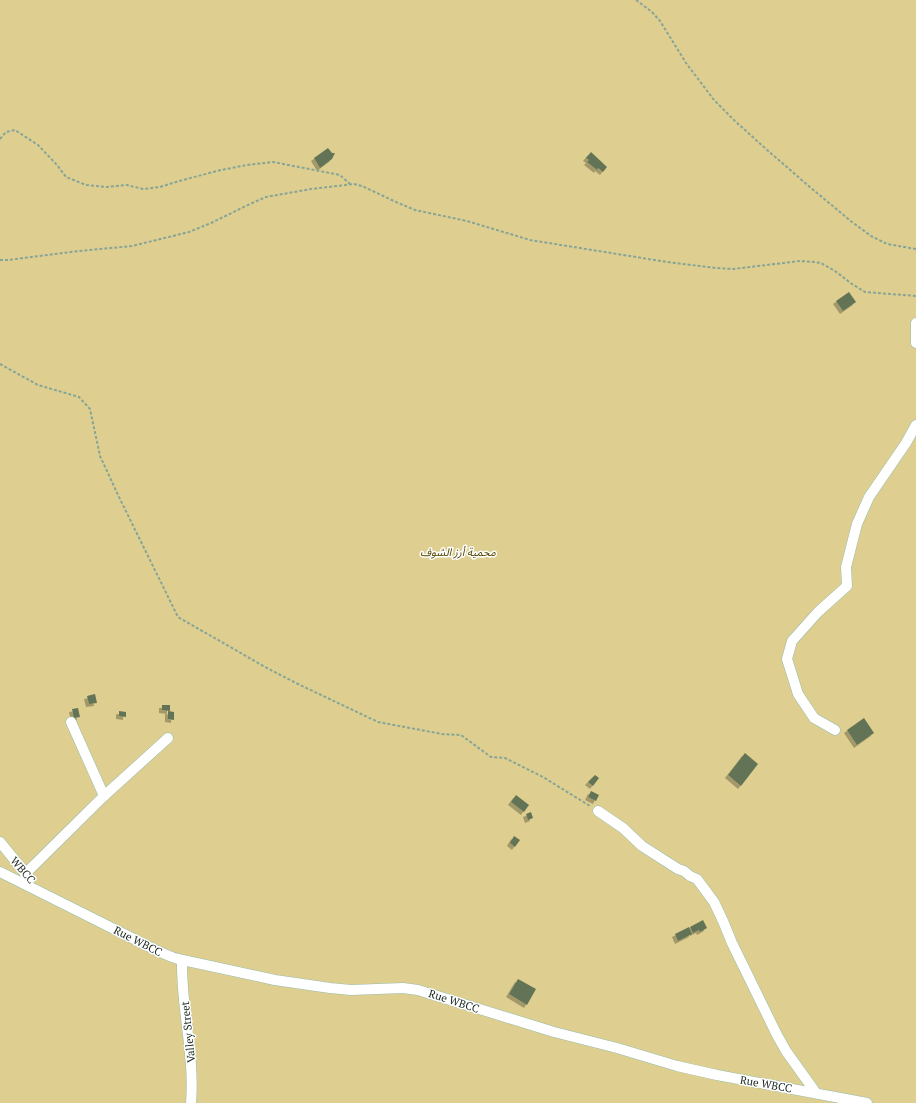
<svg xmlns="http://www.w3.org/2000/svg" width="916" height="1103" viewBox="0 0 916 1103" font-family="'PT Serif','Noto Sans Arabic',serif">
  <defs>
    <filter id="shadow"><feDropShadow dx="-3" dy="3" stdDeviation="0" flood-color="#0004"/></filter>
  </defs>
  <rect width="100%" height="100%" fill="#caf1dd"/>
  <rect fill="#decf90" x="0" y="0" width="916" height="1103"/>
  <g fill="#647356" filter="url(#shadow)">
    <polygon points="328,148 332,153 335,153 332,159 320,168 314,158"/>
    <polygon points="591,152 607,167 603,172 598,168 597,170 587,162 589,160 586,158"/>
    <polygon points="849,292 856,302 843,311 836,301"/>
    <polygon points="95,694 97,703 89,704 87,696"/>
    <polygon points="162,705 170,705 170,711 162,710"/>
    <polygon points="78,708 80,717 74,718 72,709"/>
    <polygon points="119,711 126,712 126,717 119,716"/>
    <polygon points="168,711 174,712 174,720 168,719"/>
    <polygon points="864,718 874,733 857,745 847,730"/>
    <polygon points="745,753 758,764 741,786 728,775"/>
    <polygon points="595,775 599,778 593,786 588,782"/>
    <polygon points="591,791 599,795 596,801 588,797"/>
    <polygon points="516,795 529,805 524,812 511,802"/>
    <polygon points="531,812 533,818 528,820 526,814"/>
    <polygon points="514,836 520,840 515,847 510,843"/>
    <polygon points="703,920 707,928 700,932 699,930 693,933 690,927"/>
    <polygon points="689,927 692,934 678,941 675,934"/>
    <polygon points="518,979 536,989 527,1005 509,994"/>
  </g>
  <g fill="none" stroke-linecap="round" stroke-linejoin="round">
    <defs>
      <g id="minor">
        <polyline points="916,323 916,343"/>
        <polyline points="71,722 104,796"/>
        <polyline points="835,730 814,718 798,694 787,659 792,641 818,612 847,586 846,567 857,524 869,497 906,443 916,425"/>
        <polyline points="598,811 623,828 642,846 678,869 684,871 690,876 697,879 714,902 723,921 732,943 777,1035 786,1051 816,1093"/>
        <polyline points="0,842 30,879"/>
        <path d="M0 872C40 892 80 912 120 932 139 941 158 953 178 959L275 980 330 988 351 990 403 988 418 990 554 1032 617 1048 677 1066 717 1075 867 1103"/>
        <polyline points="25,874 104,796 168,738"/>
        <path d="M182 960C181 1008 195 1055 191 1103"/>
      </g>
    </defs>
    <use href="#minor" stroke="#98bdaa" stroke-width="11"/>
    <g stroke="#87a596" stroke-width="2" stroke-dasharray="3 2" stroke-linecap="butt">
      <polyline points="636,0 652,12 660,21 686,63 714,100 735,121 766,149 811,188 852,222 871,236 887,244 916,249"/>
      <polyline points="0,139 6,132 15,130 38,145 57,165 66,177 86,185 107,187 127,185 143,189 160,187 179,181 221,170 247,165 273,162 340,175 350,184"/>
      <polyline points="0,260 8,260 79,251 132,246 189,232 211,223 250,204 266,197 311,189 354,184 362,186 396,202 415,210 467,221 530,240 667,262 716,268 733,269 800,261 814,262 821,263 835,271 852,284 865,292 916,296"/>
      <polyline points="0,364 38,385 79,397 90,409 100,456 119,497 178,617 265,667 298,684 378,722 442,734 461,735 491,757 505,758 543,777 590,806"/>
    </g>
    <use href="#minor" stroke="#fff" stroke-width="10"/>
  </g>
  <g text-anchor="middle" stroke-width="3" stroke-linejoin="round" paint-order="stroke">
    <g font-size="11" font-style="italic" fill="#544602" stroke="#fff">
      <text x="458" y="556">محمية أرز الشوف</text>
    </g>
    <g font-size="11" fill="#18261f" stroke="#fff">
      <text transform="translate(23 870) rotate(49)" y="4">WBCC</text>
      <text transform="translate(138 941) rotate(27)" y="4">Rue WBCC</text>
      <text transform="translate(454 1001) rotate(18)" y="4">Rue WBCC</text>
      <text transform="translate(188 1032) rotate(-96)" y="4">Valley Street</text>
      <text transform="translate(766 1084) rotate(10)" y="4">Rue WBCC</text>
    </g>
  </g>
</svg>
